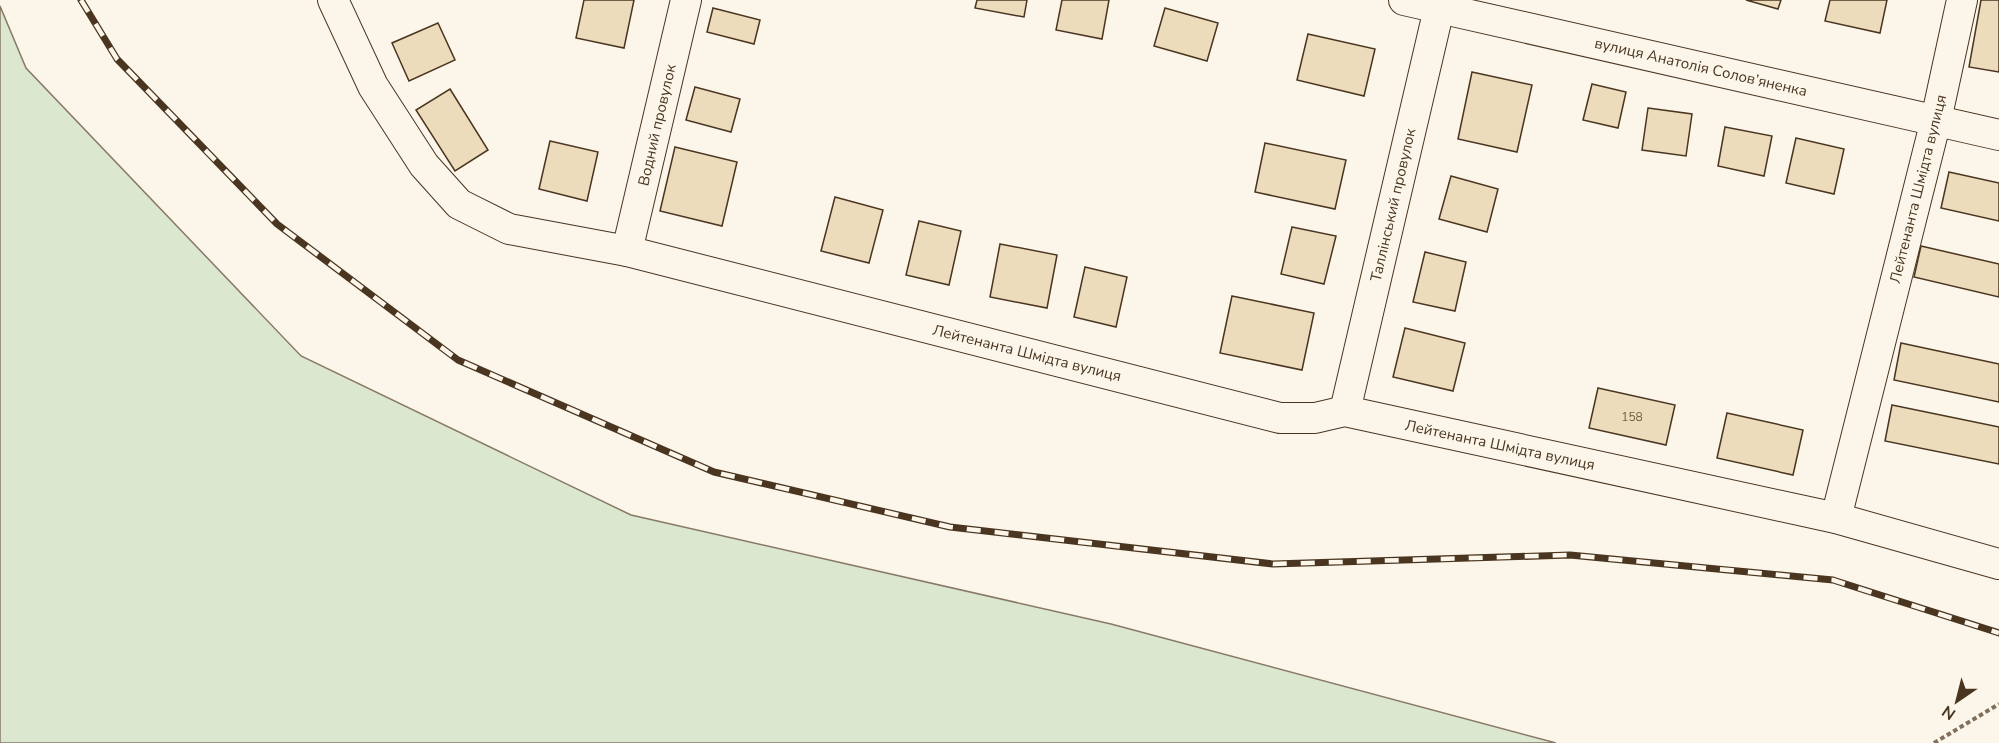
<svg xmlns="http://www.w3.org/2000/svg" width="1999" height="743" viewBox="0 0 1999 743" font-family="'Nunito Sans',sans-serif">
  <rect width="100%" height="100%" fill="#fbf6e9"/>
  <polygon fill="#dce7d0" stroke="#887966" stroke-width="1.5" points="0,6 26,68 301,356 631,515 1111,624 1556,743 0,743"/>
  <g fill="#ecdcbc" stroke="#4a3520" stroke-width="1.5">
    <polygon points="584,0 634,0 624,48 576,38"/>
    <polygon points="977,0 1027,0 1024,17 975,8"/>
    <polygon points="1062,0 1109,0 1102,39 1056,30"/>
    <polygon points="1746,0 1781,0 1778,9"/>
    <polygon points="1830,0 1887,0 1880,33 1825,21"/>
    <polygon points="1981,0 1999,0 1999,72 1969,67"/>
    <polygon points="713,8 760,20 754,44 707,32"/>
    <polygon points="1165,8 1218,23 1207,61 1154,46"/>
    <polygon points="438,23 455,60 409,81 392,43"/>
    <polygon points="1308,34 1375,49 1364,96 1297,80"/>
    <polygon points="1472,72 1532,85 1517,152 1458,139"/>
    <polygon points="1592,84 1626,92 1618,128 1583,120"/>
    <polygon points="695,87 740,99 731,132 686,120"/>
    <polygon points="450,89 488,150 455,171 416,110"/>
    <polygon points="1648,108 1692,114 1686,156 1642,150"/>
    <polygon points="1725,127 1772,136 1764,176 1718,166"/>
    <polygon points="1796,138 1844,149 1834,194 1786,183"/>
    <polygon points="550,141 598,152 587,201 539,189"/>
    <polygon points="1265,143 1346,160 1335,209 1255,192"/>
    <polygon points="675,147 737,162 722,226 660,211"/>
    <polygon points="1949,172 1999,183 1999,221 1941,208"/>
    <polygon points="1451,176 1498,189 1487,232 1439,219"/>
    <polygon points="835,197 883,210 869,263 821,251"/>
    <polygon points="919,221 961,231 949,285 906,275"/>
    <polygon points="1292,227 1336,236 1324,284 1281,274"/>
    <polygon points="1000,244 1057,255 1047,308 990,297"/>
    <polygon points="1921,246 1999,264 1999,297 1914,277"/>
    <polygon points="1425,252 1466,262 1455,311 1413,302"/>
    <polygon points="1085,267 1127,277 1116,327 1074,317"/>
    <polygon points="1232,296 1314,313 1302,370 1220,353"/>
    <polygon points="1405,328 1465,343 1453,391 1393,377"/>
    <polygon points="1901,343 1999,364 1999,402 1894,380"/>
    <polygon points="1598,388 1675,405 1666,445 1589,428"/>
    <polygon points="1892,405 1999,427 1999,464 1885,441"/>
    <polygon points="1727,413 1803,430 1793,475 1717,458"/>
  </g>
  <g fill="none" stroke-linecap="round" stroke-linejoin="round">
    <defs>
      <g id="minor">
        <polyline points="333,0 373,86 424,165 459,204 509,229 627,251 1280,418 1315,418 1345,411 1836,518 1999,564"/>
        <polyline points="1404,0 1999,135"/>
        <polyline points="627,251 686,0"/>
        <polyline points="1345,411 1441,0"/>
        <polyline points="1836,518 1936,120 1962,0"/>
      </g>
    </defs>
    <use href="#minor" stroke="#4a3520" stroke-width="32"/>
    <polyline stroke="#7f6f5c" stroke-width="4" stroke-dasharray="4.5 3" stroke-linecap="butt" points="1934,743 1999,704"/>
    <use href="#minor" stroke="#fbf6e9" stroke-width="30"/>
    <defs>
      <polyline id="rail" points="81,0 117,59 277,224 458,360 714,472 950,527 1273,564 1570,555 1833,580 1999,633"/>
    </defs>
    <use href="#rail" stroke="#4a3520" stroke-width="7"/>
    <use href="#rail" stroke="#fbf6e9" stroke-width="4.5" stroke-dasharray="14" stroke-linecap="butt"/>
  </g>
  <g text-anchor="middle" stroke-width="4.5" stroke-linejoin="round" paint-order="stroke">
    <g font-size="12" fill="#725f47">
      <text x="1632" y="421">158</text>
    </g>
    <g font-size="15" fill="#4a3520" stroke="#fbf6e9">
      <text transform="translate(1701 67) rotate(13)" y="5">вулиця Анатолія Солов’яненка</text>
      <text transform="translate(657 125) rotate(-77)" y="5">Водний провулок</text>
      <text transform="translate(1918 189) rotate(-76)" y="5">Лейтенанта Шмідта вулиця</text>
      <text transform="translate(1393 205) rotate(-77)" y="5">Таллінський провулок</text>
      <text transform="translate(1027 353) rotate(14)" y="5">Лейтенанта Шмідта вулиця</text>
      <text transform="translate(1500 445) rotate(12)" y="5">Лейтенанта Шмідта вулиця</text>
    </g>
  </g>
  <g transform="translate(1957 701) rotate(215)" stroke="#fbf6e9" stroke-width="4.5" paint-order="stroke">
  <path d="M0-4.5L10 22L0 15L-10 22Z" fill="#4a3520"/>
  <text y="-9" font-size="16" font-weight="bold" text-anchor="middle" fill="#4a3520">N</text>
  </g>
</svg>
